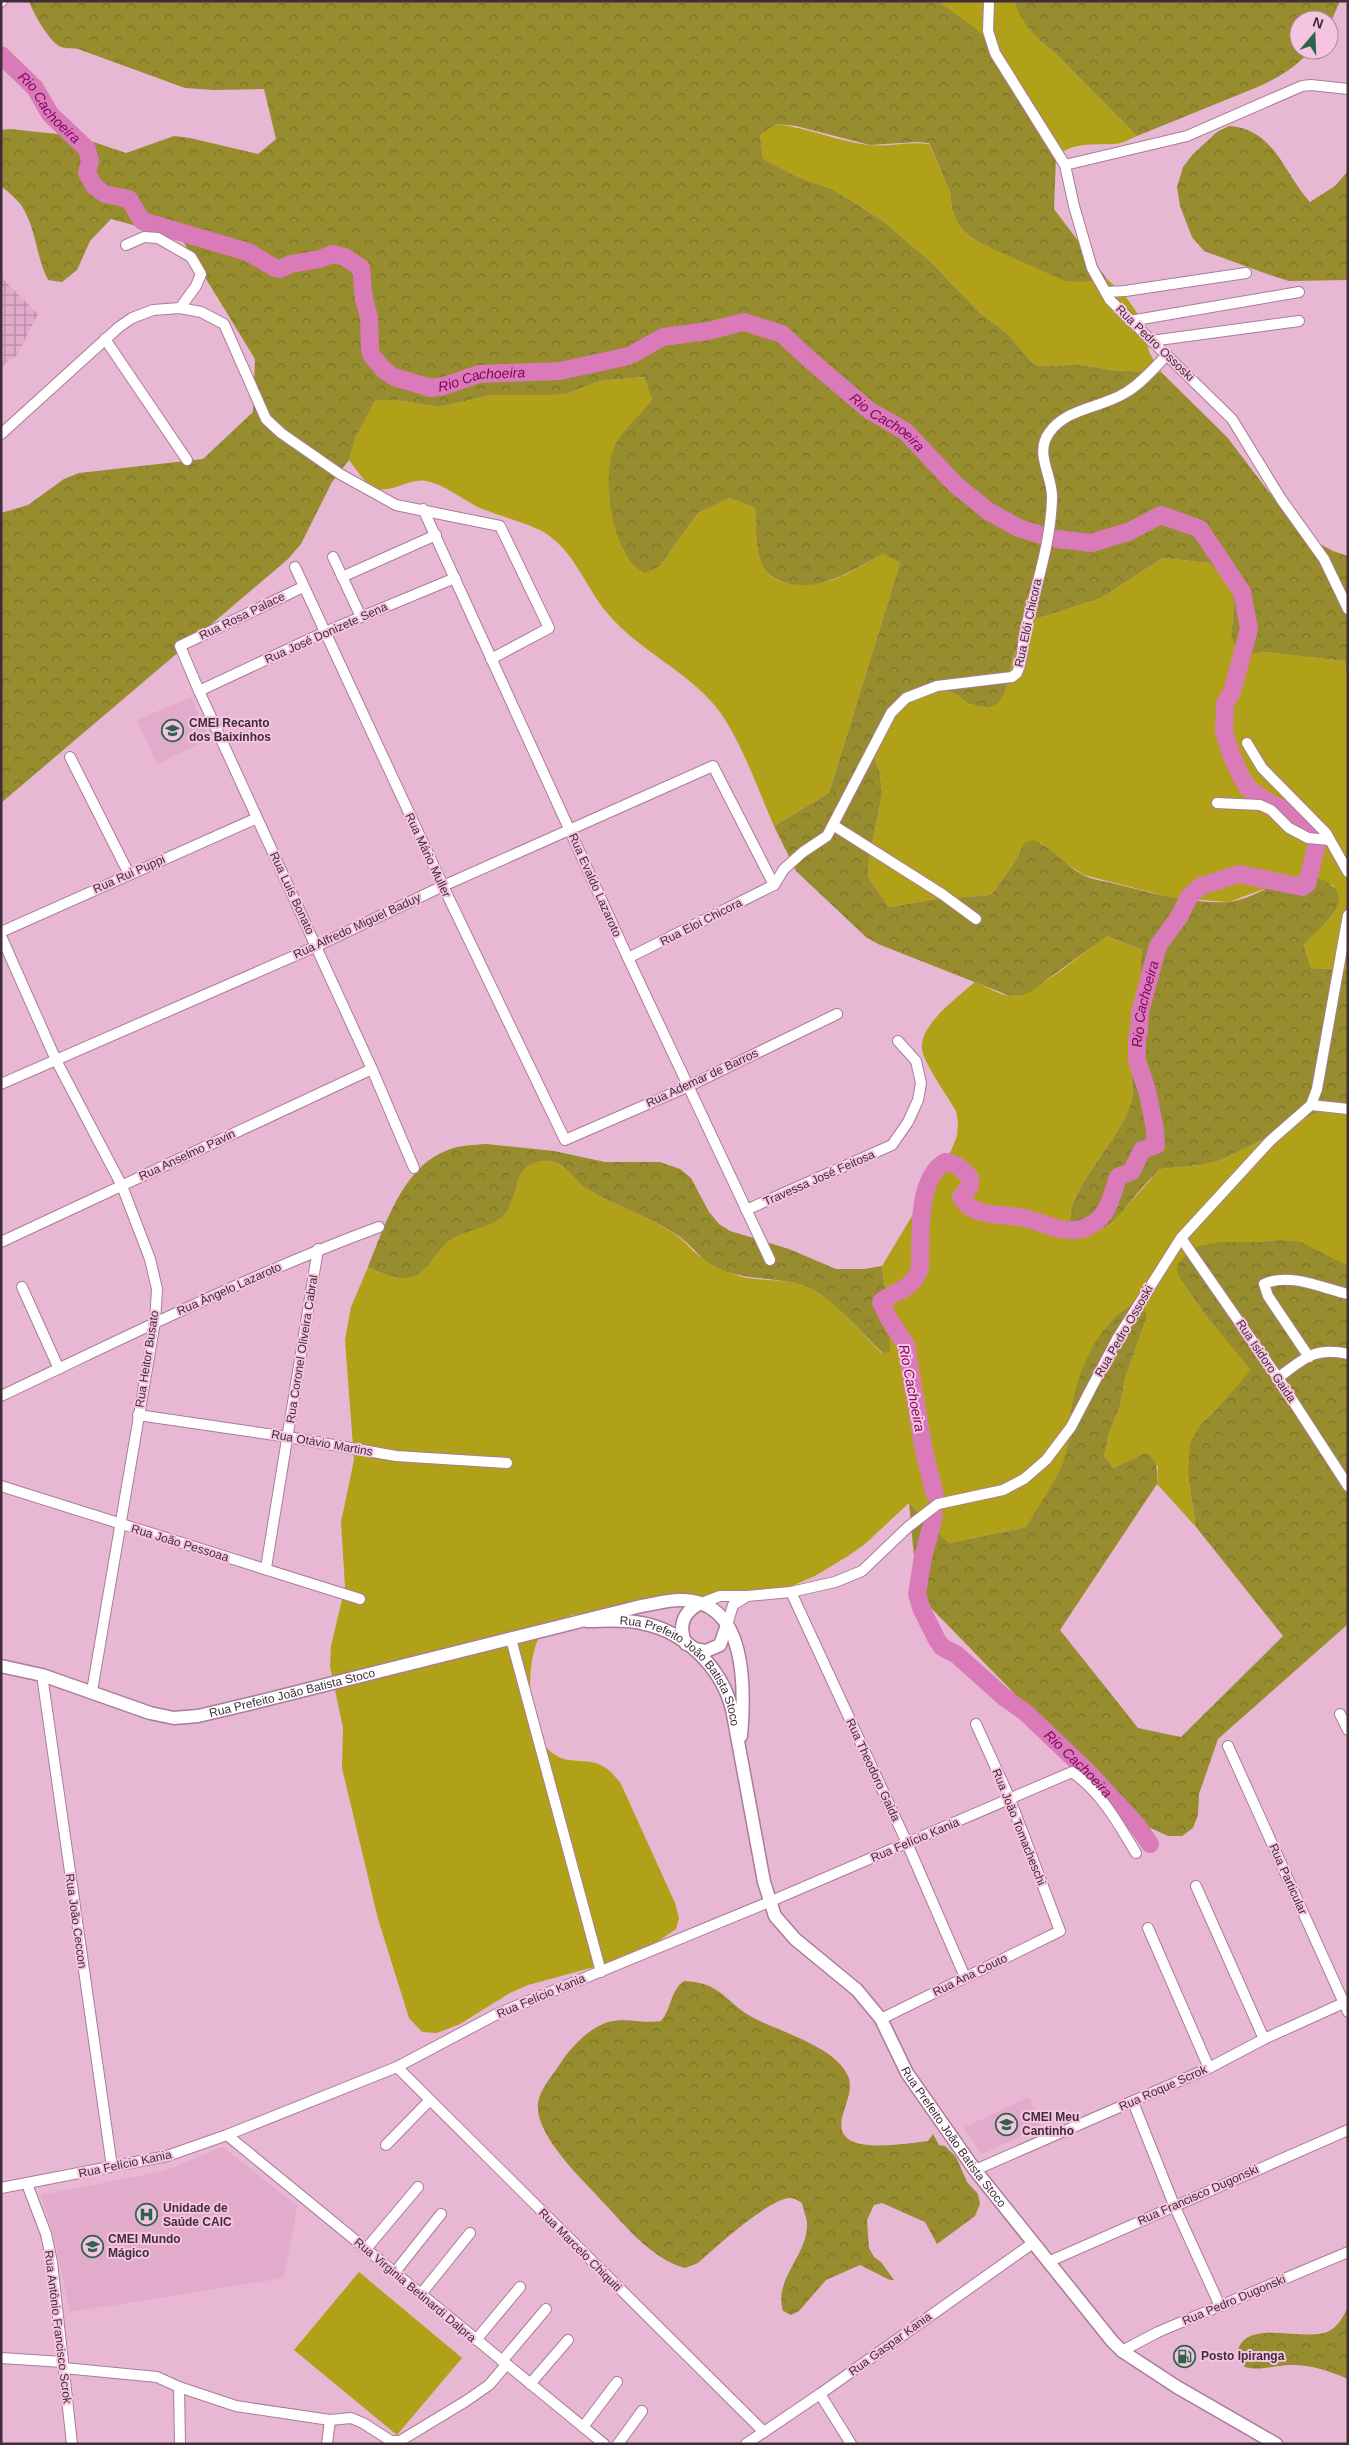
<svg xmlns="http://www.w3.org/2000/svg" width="1349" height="2445" viewBox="0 0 1349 2445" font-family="Helvetica,sans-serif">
  <defs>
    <pattern id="industrial-grid" width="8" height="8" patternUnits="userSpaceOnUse" patternTransform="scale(1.25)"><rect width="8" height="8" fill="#e2aacb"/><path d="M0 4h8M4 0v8" fill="none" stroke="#b98ba6"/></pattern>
    <pattern id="forest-crowns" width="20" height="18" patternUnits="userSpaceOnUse" patternTransform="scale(1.25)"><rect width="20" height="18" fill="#978c2e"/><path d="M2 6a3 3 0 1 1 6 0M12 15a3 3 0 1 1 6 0" fill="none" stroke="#7d7328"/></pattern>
  </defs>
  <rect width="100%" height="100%" fill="#e8b7d4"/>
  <g fill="#e2aacb">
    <polygon points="191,697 209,739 157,764 137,720"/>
    <polygon points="1029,2097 1041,2127 982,2154 963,2128"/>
    <polygon points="223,2147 297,2206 284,2278 70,2312 53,2233 41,2195 164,2171"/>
  </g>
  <polygon fill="url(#industrial-grid)" points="1,277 38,314 17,355 1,367"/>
  <g fill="#b0a118">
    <path d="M938 1H1014C1022 22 1035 38 1053 51L1137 136C1130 139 1122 144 1114 144 1092 145 1074 142 1056 156L949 9Z"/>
    <path d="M777 124C808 128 837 141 868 145 888 147 908 141 929 144L950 192 952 209 958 224 968 235 980 243 1016 258 1085 282 1107 279 1123 293 1138 314 1150 354 1162 373 1112 370 1075 364 1056 366 1034 365 1008 334 980 313 931 262 882 220 832 189 800 178 763 159 760 135Z"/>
    <path d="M644 377 652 398 645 410 625 431 609 497 624 552 660 566 698 513 730 498 755 508C756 525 755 546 761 562 770 587 803 587 824 582 842 579 867 562 883 554L900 563 829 793 774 826C759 792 739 735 716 707 686 670 638 650 608 614 584 586 574 548 540 530 521 521 499 516 480 508 463 500 444 484 426 481 409 478 395 492 378 489 366 486 356 469 349 460L356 437 375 401 396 400 439 407 492 395 569 393 600 381Z"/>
    <path d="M1163 558 1209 563 1232 587 1234 608 1231 637 1253 654 1265 652 1344 661 1348 675V970L1311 968 1304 945C1319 925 1349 914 1333 885L1299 876 1229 902 1173 898 1084 875 1055 856 1041 843H1024L1014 863 991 895 937 899 889 907 868 877 869 859 882 795 880 773 874 757 876 729 926 684 956 694 969 704 988 708 1005 693 1013 657 1027 622 1101 598Z"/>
    <path d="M1107 936 1142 950C1140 968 1141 986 1138 1004 1136 1015 1129 1026 1129 1037 1127 1059 1136 1080 1131 1102 1121 1140 1070 1185 1070 1220L1102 1230 1112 1223 1160 1169 1201 1165 1219 1161 1325 1109 1348 1112V1266L1278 1240 1257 1242 1182 1282 1207 1317 1252 1370 1221 1404 1200 1425 1188 1475 1196 1527 1157 1484 1158 1466 1125 1464 1114 1468 1104 1456 1110 1430 1120 1406 1125 1379 1147 1316 1110 1322C1093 1348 1078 1373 1072 1404 1069 1423 1070 1442 1064 1461 1057 1482 1038 1507 1026 1527L949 1543 909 1503 865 1544 848 1556 815 1576 778 1592 572 1615C562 1619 549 1623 542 1632 524 1659 526 1730 551 1752 574 1771 596 1747 621 1784L675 1903 679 1918 676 1929 657 1942 598 1966 528 1985 510 1993 460 2024 437 2033 422 2032 409 2018 378 1919 342 1768 343 1728 330 1666 331 1646 345 1587 341 1522 354 1460 345 1340 351 1307 368 1267C379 1272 395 1280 407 1278 428 1275 436 1250 452 1239 468 1228 493 1228 506 1213 520 1195 511 1165 543 1161 560 1159 571 1175 583 1185 590 1191 600 1197 609 1201 631 1211 653 1220 673 1233 685 1240 693 1254 705 1259 717 1265 730 1274 743 1277 765 1282 789 1278 809 1288 839 1302 859 1332 882 1353L889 1319 882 1266 951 1151 957 1136 958 1122 956 1111C945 1092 931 1074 923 1054 914 1028 958 997 975 982 986 986 999 995 1011 996 1032 998 1087 949 1107 936Z"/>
    <polygon points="359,2272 462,2358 397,2435 294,2350"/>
  </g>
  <g fill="url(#forest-crowns)">
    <path d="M29 1H938L975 28 986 39 1056 156 1054 209 1107 279 1085 282 1065 281 980 243 968 235 958 224 952 209 950 192 929 143 916 142 870 145 796 126 777 124 760 135 763 159 800 178 832 189 882 220 931 262 980 313 1008 334 1034 365 1056 366 1075 364 1112 370 1162 373 1227 437 1301 534 1333 551 1348 556V675L1344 661 1265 652 1253 654 1237 648 1231 637 1234 608 1232 587 1209 563 1163 558 1101 598 1027 622 1013 657 1005 693 998 703 988 708 969 704 956 694 926 684 876 729 874 757 880 773 882 795 869 859 868 877 889 907 937 899 991 895 1014 863 1024 843 1033 840C1052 847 1065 865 1083 875 1092 880 1105 881 1116 884 1152 893 1190 904 1228 902 1260 900 1293 862 1325 881 1331 884 1336 888 1338 894 1344 913 1314 932 1304 945L1311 968 1348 970V1112L1325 1109 1219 1161 1201 1165 1160 1169C1152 1177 1143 1186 1136 1195 1118 1216 1098 1250 1070 1220 1070 1185 1121 1140 1131 1102 1136 1080 1127 1059 1129 1037 1129 1026 1136 1015 1138 1004 1141 986 1140 968 1142 950L1107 936 1030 992 1023 995 1010 996 878 944 866 937 796 871 774 826 829 793 900 563 883 554C852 570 819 594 783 582 773 578 764 572 761 562 755 546 756 525 755 508L730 498 698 513 660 566 645 573C612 558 602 482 613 451 620 430 641 417 652 399L644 377 600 381 569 393 552 395H492L439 407 396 400 375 401 356 437 349 460 332 482 301 544 288 559 1 803V513L28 505 64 479 79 473 203 459 253 412 255 359 181 238 111 219 90 241 77 270 62 282 48 280C36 257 36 227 21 205 16 198 8 192 1 186V130L10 129 76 136 126 153 174 136 190 138 258 154 276 139 264 89 213 90 185 88 78 49C73 48 66 49 61 47 50 43 33 13 29 1Z"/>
    <path d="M1014 1H1340L1329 26V20H1299V50H1311C1296 67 1281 76 1260 86L1137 136 1053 51C1034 37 1022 23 1014 1Z"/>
    <path d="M1229 126C1275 129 1283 173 1310 202L1335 186 1348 171V280L1289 281 1273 276 1204 251 1192 237 1180 206 1177 187 1183 167 1193 154 1217 132Z"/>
    <path d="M486 1144 554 1151 605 1162H660L680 1169 691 1178 709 1212 719 1224 730 1231 789 1249 836 1269H864L882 1266 889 1319 890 1352 883 1353C858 1331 829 1290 795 1283 769 1277 743 1280 718 1268 702 1261 693 1247 680 1237 658 1222 633 1212 609 1201 601 1197 591 1192 583 1186 571 1175 561 1159 543 1161 511 1165 520 1195 506 1213 494 1228 468 1229 452 1239 436 1250 428 1275 408 1278 395 1280 379 1272 368 1267 385 1226 402 1167 448 1150 460 1145 474 1145 486 1144Z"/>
    <path d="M1278 1240 1301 1242 1348 1266V1624L1218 1739 1199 1794 1198 1815 1193 1828 1182 1836H1168L1144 1825 1125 1807 931 1608C912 1578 913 1537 909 1503L949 1543 1026 1527C1037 1508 1057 1480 1064 1460 1070 1442 1069 1423 1072 1404 1079 1370 1097 1326 1129 1307 1132 1304 1139 1305 1143 1305L1147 1316 1125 1379 1120 1406 1110 1430 1104 1456 1114 1468 1146 1453C1159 1461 1157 1470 1157 1484L1060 1630 1138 1728 1181 1737 1283 1636 1196 1527 1188 1475 1190 1443 1200 1425 1221 1404 1251 1370 1207 1317 1182 1282 1177 1272 1178 1264 1187 1253 1199 1246 1221 1242H1257Z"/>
    <path d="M684 1981C721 1982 725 2002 752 2017 779 2032 835 2046 848 2076 857 2096 831 2122 846 2137 860 2152 909 2143 928 2141L933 2134 939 2145 945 2146 956 2157 967 2182 978 2194 980 2204 975 2216 937 2244 925 2222 882 2203 874 2205 867 2220 869 2248 874 2257 881 2262 894 2280H890L860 2265 826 2280 799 2311 791 2315 783 2311C773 2278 809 2255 807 2222 806 2216 803 2209 802 2203 799 2201 794 2198 791 2198 772 2196 713 2249 698 2263L685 2268C651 2259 625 2225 601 2200 581 2178 534 2134 538 2103 540 2089 552 2076 560 2064 570 2048 590 2027 608 2022 625 2017 644 2024 661 2021 672 2008 670 1991 684 1981Z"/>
    <path d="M1348 2308V2379C1328 2370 1309 2364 1287 2365 1272 2366 1260 2371 1245 2367L1237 2355C1242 2314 1307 2345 1331 2330 1339 2325 1343 2316 1348 2308Z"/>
  </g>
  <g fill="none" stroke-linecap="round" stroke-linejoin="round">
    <g stroke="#db7ab8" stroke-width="18">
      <path id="s1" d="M1 55 35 88 50 114 87 149 90 161 87 173 94 186 105 194 129 199 142 221 248 252 275 268 280 269 291 264 320 259 332 254 345 257 361 268 364 299 369 317 370 351 372 356 384 370 394 377 431 388 444 386 479 374 560 371 629 356 663 337 708 331 744 322 782 334 810 360 870 411 905 431 956 485 988 511 1019 528 1041 535"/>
      <path id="s2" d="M935 1495 924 1451 906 1345 889 1319 881 1302C897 1289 913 1291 920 1267 921 1237 916 1179 945 1162 957 1163 963 1170 970 1178V1186L961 1197C973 1219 1004 1213 1024 1218 1044 1222 1066 1237 1087 1227 1109 1217 1111 1197 1118 1177L1132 1171 1142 1150 1156 1145 1155 1129 1147 1090 1137 1061V1038L1139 1031 1140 1012 1158 946 1179 917 1189 897 1201 886 1239 874 1302 887 1307 884 1319 835V830L1302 818 1269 803 1248 788 1242 778 1232 757 1224 732 1225 703 1232 692 1249 629 1242 592 1200 529 1161 515 1128 532 1091 543 1057 539"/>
      <path id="s3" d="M934 1516 923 1557 917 1594 922 1610 937 1640 942 1647 957 1655 1005 1698 1025 1712 1089 1773 1137 1825 1150 1844"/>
    </g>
    <defs>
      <g id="minor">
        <polyline points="989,1 988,31 995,53 1065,165 1074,206 1092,268 1110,300 1232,419 1281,499 1324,559 1348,609"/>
        <polyline points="1,2 2,1"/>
        <polyline points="1065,165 1187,136 1302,86 1311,85 1348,89"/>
        <polyline points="126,245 144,237 158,238 191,257 201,274 196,286 180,308"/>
        <polyline points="1106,292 1125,291 1246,273"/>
        <polyline points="1130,321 1299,292"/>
        <polyline points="105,339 187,460"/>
        <polyline points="1151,341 1299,321"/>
        <polyline points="1,434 119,327 132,318 153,310 180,308 201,312 224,324 266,419 281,433 340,474 396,505 500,526 549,628 491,659"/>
        <polyline points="423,509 628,958 770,1260"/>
        <polyline points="333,557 361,617"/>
        <polyline points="295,567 443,886 565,1140 687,1087 837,1014"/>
        <polyline points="342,577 436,535"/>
        <polyline points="303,587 180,646 199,691 372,1069 414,1168"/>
        <polyline points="199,691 325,632 455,578"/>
        <polyline points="1247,743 1262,768 1326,833 1348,872"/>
        <polyline points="70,757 129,874"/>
        <polyline points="1217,803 1260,805 1271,810 1289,828 1308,838 1330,840"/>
        <polyline points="833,825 942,894 976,919"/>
        <polyline points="1,932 257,818"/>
        <polyline points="1,936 56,1060 122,1186 150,1259 157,1289 155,1322 92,1691"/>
        <path d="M628 958 774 885 784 869 803 852 827 836 891 713 906 698 937 686 1012 677 1017 673C1023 660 1022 646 1025 632 1035 589 1051 543 1052 498 1053 476 1034 454 1049 433 1066 408 1101 408 1125 393 1141 384 1154 368 1167 355"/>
        <polyline points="1,1084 317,946 443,886 713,766 774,885"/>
        <polyline points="1311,1105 1348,1109"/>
        <polyline points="746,1210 892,1145 908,1122 918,1100 921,1083 916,1061 898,1041"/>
        <polyline points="1181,1238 1278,1378 1348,1486"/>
        <polyline points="1,1242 372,1069"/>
        <polyline points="22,1287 59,1369"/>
        <path d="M1309 1357 1268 1296 1264 1284C1289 1272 1322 1288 1348 1294"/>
        <path d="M1278 1378C1303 1359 1315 1346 1348 1354"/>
        <path d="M1 1396C126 1337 249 1275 379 1227"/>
        <polyline points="138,1415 288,1437 396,1456 507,1463"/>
        <polyline points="1,1486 360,1599"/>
        <polyline points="266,1568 318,1249"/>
        <polyline points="791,1592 907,1843 965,1977"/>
        <polyline points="699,1604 720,1596 747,1596 791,1592 835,1582 862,1571 908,1527 938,1504 1003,1490 1024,1479 1046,1460 1071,1427 1117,1339 1181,1238 1270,1141 1311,1105 1317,1089 1348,915"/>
        <polyline points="727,1625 733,1605 746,1597"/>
        <polyline points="511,1639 601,1972"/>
        <polyline points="42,1675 112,2167"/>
        <polyline points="1340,1714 1348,1730"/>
        <polyline points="1228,1746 1348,2012"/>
        <polyline points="1196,1886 1264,2039"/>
        <polyline points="1148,1928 1209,2068"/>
        <polyline points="881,2019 1060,1931 1010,1799 976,1724"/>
        <polyline points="397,2067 764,2432"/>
        <polyline points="1133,2102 1174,2205 1220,2306"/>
        <polyline points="227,2135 604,2444"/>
        <polyline points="386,2145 430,2100"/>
        <polyline points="975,2170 1209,2068 1264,2039 1348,2001"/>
        <polyline points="27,2184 46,2234 52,2262 72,2444"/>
        <path d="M1 2188 167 2156 227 2135 397 2067 497 2014 769 1902 1072 1772C1101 1792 1118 1823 1136 1853"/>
        <polyline points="366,2249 418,2187"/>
        <polyline points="1048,2262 1348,2130"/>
        <polyline points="395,2272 441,2214"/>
        <polyline points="421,2294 470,2233"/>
        <polyline points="476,2340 520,2287"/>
        <polyline points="1122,2351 1158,2332 1348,2252"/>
        <polyline points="1,2358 63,2362"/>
        <polyline points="502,2361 546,2309"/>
        <polyline points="64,2368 157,2377 179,2387 236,2406 330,2420 351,2418 363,2423 391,2441 400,2441 466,2401 489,2385 506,2365"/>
        <polyline points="530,2384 568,2340"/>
        <polyline points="179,2387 180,2444"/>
        <polyline points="820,2394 851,2444"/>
        <polyline points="583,2427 617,2382"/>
        <polyline points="327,2444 330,2420"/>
        <polyline points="618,2444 642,2411"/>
        <polyline points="746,2444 820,2394 1033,2243"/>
      </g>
      <g id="major">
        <path id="s4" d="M587 1621C605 1621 623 1619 641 1623 685 1631 721 1667 732 1709L764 1882 775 1916 795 1939 857 1990 881 2019 907 2073 975 2170 1112 2341 1122 2351 1177 2387 1276 2444"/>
        <path d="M686 1644C678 1627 682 1613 699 1604"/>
        <polyline points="694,1649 706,1651 720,1645 727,1625"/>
        <path id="s5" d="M1 1666 42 1675 150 1713 174 1718 198 1716 257 1702 641 1606C654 1604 667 1600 680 1600 748 1599 745 1689 741 1736"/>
      </g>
    </defs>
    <use href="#minor" stroke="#aa7c97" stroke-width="12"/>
    <use href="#major" stroke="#aa7c97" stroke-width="15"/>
    <use href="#minor" stroke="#fff" stroke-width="10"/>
    <use href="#major" stroke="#fff" stroke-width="12"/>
  </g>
  <defs>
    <symbol id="school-ring" viewBox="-11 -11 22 22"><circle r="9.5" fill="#f5c4e1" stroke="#2d644c" stroke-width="1.5"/><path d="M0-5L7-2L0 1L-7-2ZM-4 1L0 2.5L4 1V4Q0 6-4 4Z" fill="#2d644c"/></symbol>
    <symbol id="hospital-ring" viewBox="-11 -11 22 22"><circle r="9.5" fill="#f5c4e1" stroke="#2d644c" stroke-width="1.5"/><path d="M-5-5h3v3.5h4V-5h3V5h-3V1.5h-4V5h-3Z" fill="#2d644c"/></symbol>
    <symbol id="fuel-ring" viewBox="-11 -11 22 22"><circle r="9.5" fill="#f5c4e1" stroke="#2d644c" stroke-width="1.5"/><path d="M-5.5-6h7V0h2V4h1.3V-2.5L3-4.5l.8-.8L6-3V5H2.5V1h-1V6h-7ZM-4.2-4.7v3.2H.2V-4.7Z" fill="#2d644c"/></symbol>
  </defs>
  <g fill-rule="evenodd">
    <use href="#school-ring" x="160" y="718" width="25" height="25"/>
    <use href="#school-ring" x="994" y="2112" width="25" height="25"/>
    <use href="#hospital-ring" x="134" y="2202" width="25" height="25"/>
    <use href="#school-ring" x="80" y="2234" width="25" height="25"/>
    <use href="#fuel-ring" x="1172" y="2344" width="25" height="25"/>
  </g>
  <g text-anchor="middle" stroke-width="4" stroke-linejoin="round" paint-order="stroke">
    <g font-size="12" fill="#412d39" stroke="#f5c4e1">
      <text transform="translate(1155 343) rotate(44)" y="4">Rua Pedro Ossoski</text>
      <text transform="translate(242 616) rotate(-26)" y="4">Rua Rosa Palace</text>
      <text transform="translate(1028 623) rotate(-78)" y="4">Rua Elói Chicora</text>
      <text transform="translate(326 633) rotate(-24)" y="4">Rua José Donizete Sena</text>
      <text transform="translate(428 855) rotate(65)" y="4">Rua Mário Muller</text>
      <text transform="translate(129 874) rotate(-24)" y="4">Rua Rui Puppi</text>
      <text transform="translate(595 885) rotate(66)" y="4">Rua Evaldo Lazaroto</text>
      <text transform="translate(292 893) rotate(65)" y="4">Rua Luís Bonato</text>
      <text transform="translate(701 922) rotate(-27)" y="4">Rua Eloi Chicora</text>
      <text transform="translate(357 926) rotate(-25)" y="4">Rua Alfredo Miguel Baduy</text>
      <text transform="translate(702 1078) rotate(-25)" y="4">Rua Ademar de Barros</text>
      <text transform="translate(187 1155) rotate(-25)" y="4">Rua Anselmo Pavin</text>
      <text transform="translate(819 1178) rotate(-24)" y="4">Travessa José Feitosa</text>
      <text transform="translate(229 1289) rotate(-24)" y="4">Rua Ângelo Lazaroto</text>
      <text transform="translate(1124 1331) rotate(-60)" y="4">Rua Pedro Ossoski</text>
      <text transform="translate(302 1349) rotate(-81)" y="4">Rua Coronel Oliveira Cabral</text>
      <text transform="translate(147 1359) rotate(-81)" y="4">Rua Heitor Busato</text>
      <text transform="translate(1266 1361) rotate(56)" y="4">Rua Isidoro Gaida</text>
      <text transform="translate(322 1443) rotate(10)" y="4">Rua Otávio Martins</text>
      <text transform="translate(180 1543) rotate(17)" y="4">Rua João Pessoaa</text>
      <text dy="4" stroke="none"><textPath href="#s4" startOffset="118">Rua Prefeito João Batista Stoco</textPath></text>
      <text dy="4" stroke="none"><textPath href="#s5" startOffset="302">Rua Prefeito João Batista Stoco</textPath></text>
      <text transform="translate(873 1770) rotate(65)" y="4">Rua Theodoro Gaida</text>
      <text transform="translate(1019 1827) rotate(68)" y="4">Rua João Tomacheschi</text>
      <text transform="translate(915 1840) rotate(-23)" y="4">Rua Felício Kania</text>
      <text transform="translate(1288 1879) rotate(66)" y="4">Rua Particular</text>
      <text transform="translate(76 1921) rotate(82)" y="4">Rua João Ceccon</text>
      <text transform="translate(970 1975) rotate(-26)" y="4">Rua Ana Couto</text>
      <text transform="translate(541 1996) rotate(-23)" y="4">Rua Felício Kania</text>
      <text transform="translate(1163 2088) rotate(-24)" y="4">Rua Roque Scrok</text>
      <text dy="4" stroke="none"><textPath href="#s4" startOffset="685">Rua Prefeito João Batista Stoco</textPath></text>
      <text transform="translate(125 2164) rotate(-12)" y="4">Rua Felício Kania</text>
      <text transform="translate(1198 2195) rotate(-24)" y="4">Rua Francisco Dugonski</text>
      <text transform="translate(580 2250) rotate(45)" y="4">Rua Marcelo Chiquiti</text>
      <text transform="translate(415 2290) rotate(40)" y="4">Rua Virginia Betinardi Dalpra</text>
      <text transform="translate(1234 2300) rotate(-23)" y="4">Rua Pedro Dugonski</text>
      <text transform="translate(58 2327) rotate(83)" y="4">Rua Antônio Francisco Scrok</text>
      <text transform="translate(890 2344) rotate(-36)" y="4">Rua Gaspar Kania</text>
    </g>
    <g font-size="12" font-weight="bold" fill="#412d39" stroke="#f5c4e1" text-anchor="start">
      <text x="189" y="727">CMEI Recanto<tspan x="189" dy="14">dos Baixinhos</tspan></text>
      <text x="1022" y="2121">CMEI Meu<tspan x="1022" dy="14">Cantinho</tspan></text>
      <text x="163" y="2212">Unidade de<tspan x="163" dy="14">Saúde CAIC</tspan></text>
      <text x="108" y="2243">CMEI Mundo<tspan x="108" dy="14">Mágico</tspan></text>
      <text x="1201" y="2360">Posto Ipiranga</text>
    </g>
    <g font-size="14" font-style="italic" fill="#830663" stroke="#f5c4e1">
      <text dy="5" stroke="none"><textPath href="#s1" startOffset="72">Rio Cachoeira</textPath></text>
      <text dy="5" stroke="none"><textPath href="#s1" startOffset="676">Rio Cachoeira</textPath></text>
      <text dy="5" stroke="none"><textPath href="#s1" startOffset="1125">Rio Cachoeira</textPath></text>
      <text dy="5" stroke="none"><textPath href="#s2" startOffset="815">Rio Cachoeira</textPath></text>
      <text transform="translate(912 1388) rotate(79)" y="5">Rio Cachoeira</text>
      <text dy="5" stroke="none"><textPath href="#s3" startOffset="319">Rio Cachoeira</textPath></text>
    </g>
  </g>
  <rect width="1349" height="2445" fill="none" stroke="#412d39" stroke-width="5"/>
  <g transform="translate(1314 35) rotate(19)"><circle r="24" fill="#f5c4e1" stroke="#ad889e"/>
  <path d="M0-4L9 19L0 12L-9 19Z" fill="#2d644c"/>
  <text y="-8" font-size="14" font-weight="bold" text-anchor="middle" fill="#412d39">N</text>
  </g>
</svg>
